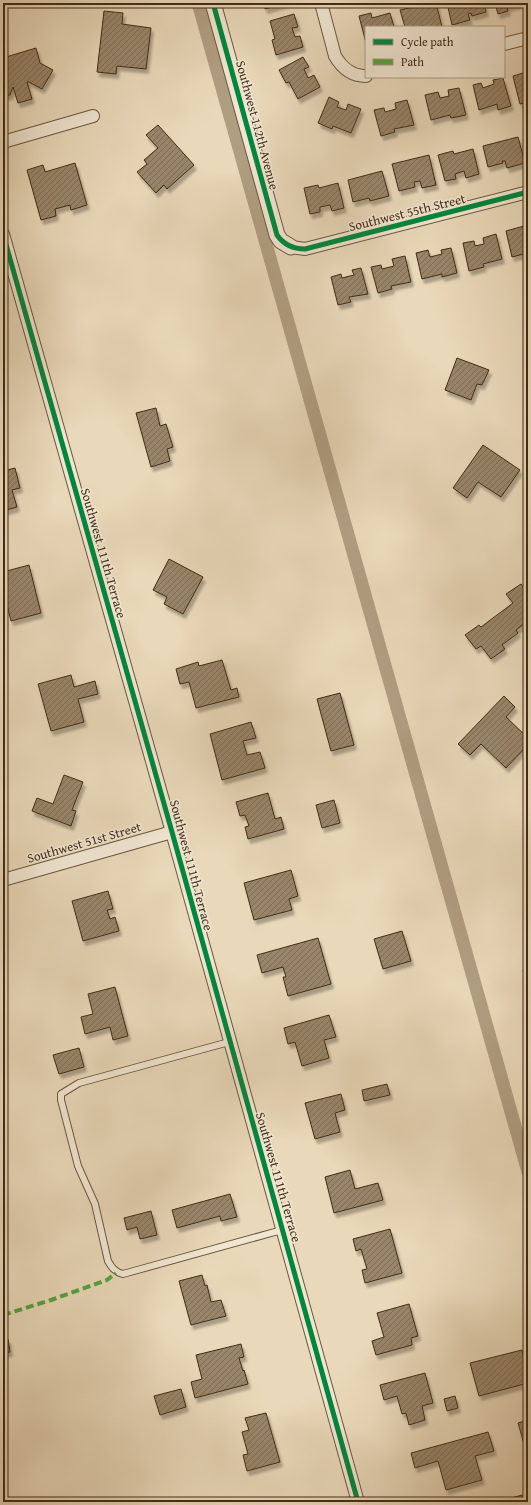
<svg xmlns="http://www.w3.org/2000/svg" width="531" height="1505" viewBox="0 0 531 1505" font-family="'Gentium Book Plus',serif">
  <defs>
    <pattern id="building-hatch" width="6" height="6" patternUnits="userSpaceOnUse"><rect width="6" height="6" fill="#98856a"/><path d="M-1 1l2-2M0 6l6-6M5 7l2-2" fill="none" stroke="#7e6d56"/></pattern>
    <filter id="shadow"><feDropShadow dx="2.5" dy="4.5" stdDeviation="1" flood-color="#0004"/></filter>
  </defs>
  <rect width="100%" height="100%" fill="#e9d8b9"/>
  <filter id="stains"><feTurbulence type="fractalNoise" baseFrequency=".005" numOctaves="4"/><feColorMatrix values="0 0 0 0 .2 0 0 0 0 .09 0 0 0 0 .02 0 0 0 .5 -.17"/></filter>
  <radialGradient id="worn" r=".72"><stop offset=".6" stop-color="#630" stop-opacity="0"/><stop offset="1" stop-color="#630" stop-opacity=".3"/></radialGradient>
  <g fill="none" stroke-linecap="round" stroke-linejoin="round">
    <polyline stroke="#b09e81" stroke-width="13" points="198,3 528,1172"/>
  </g>
  <g fill="url(#building-hatch)" stroke="#412c15" filter="url(#shadow)">
    <polygon points="264,3 287,3 265,9"/>
    <polygon points="412,3 436,3 442,27 423,27 423,25 420,27 405,27 400,10 413,7"/>
    <polygon points="447,3 484,3 486,12 472,16 471,13 468,14 470,20 452,25"/>
    <polygon points="495,3 523,3 507,7 508,11 498,14"/>
    <polygon points="104,11 123,13 122,24 151,28 146,69 117,66 116,74 97,72"/>
    <polygon points="371,13 372,18 390,13 394,27 366,27 366,43 359,16"/>
    <polygon points="294,14 298,27 292,28 295,37 300,36 303,47 276,55 272,40 275,39 270,21"/>
    <polygon points="36,48 40,63 53,70 42,89 29,82 27,82 32,99 18,103 13,87 10,95 3,96 3,51 4,51 6,57"/>
    <polygon points="303,57 309,67 304,69 308,78 314,75 320,87 298,99 289,82 286,83 279,70"/>
    <polygon points="523,73 524,77 528,76 528,102 520,104 513,76"/>
    <polygon points="503,78 511,106 498,110 497,104 479,110 473,85 481,83 483,88 494,84 493,80"/>
    <polygon points="459,88 466,115 451,118 450,115 431,120 425,95 438,92 440,98 449,96 448,90"/>
    <polygon points="329,97 339,102 337,107 346,110 348,104 361,109 351,133 333,126 332,129 318,123"/>
    <polygon points="407,100 414,125 394,129 395,132 381,136 374,110 384,108 385,112 396,109 395,103"/>
    <polygon points="158,125 194,165 167,189 164,185 156,193 137,172 147,164 144,160 158,148 146,135"/>
    <polygon points="518,137 525,163 507,168 505,161 502,161 503,163 488,167 483,146"/>
    <polygon points="473,149 479,174 466,178 464,171 455,174 456,179 445,181 438,155 453,151 454,154"/>
    <polygon points="429,155 436,185 422,188 420,181 414,182 415,187 399,191 392,164"/>
    <polygon points="75,163 87,205 71,210 70,205 55,209 56,216 41,220 27,170 43,165 45,172"/>
    <polygon points="382,171 389,196 370,201 369,198 353,202 348,180"/>
    <polygon points="338,183 344,208 332,211 330,205 320,207 320,212 310,214 304,188 318,185 319,188"/>
    <polygon points="524,226 525,231 528,230 528,253 512,257 506,231"/>
    <polygon points="496,234 502,259 483,264 484,267 469,271 463,243 474,241 475,246 484,244 483,238"/>
    <polygon points="451,248 457,273 442,277 442,274 422,279 416,253 428,250 430,257 442,254 441,250"/>
    <polygon points="405,256 411,282 391,286 392,289 378,293 371,267 381,265 382,269 394,266 392,259"/>
    <polygon points="361,268 368,294 349,297 351,302 338,305 331,277 341,274 342,278 354,275 352,270"/>
    <polygon points="457,358 489,370 482,385 477,384 471,400 445,390"/>
    <polygon points="156,408 160,426 166,424 173,447 167,449 170,461 151,467 136,413"/>
    <polygon points="483,445 520,470 501,497 478,482 467,498 453,488"/>
    <polygon points="15,468 20,488 12,490 17,507 3,511 3,471"/>
    <polygon points="169,559 203,577 183,614 164,604 167,597 153,590"/>
    <polygon points="29,565 41,613 11,621 3,589 3,572"/>
    <polygon points="521,584 528,593 528,621 516,630 518,633 502,645 505,649 491,659 481,646 476,649 465,635 479,625 481,627 513,603 506,594"/>
    <polygon points="222,660 231,690 237,688 239,697 196,708 189,682 180,684 176,669 198,662 199,666"/>
    <polygon points="71,675 74,687 95,681 98,694 78,699 84,722 51,731 38,684"/>
    <polygon points="340,693 354,745 331,751 317,699"/>
    <polygon points="504,696 515,707 506,717 528,738 528,745 506,768 481,744 470,755 458,744"/>
    <polygon points="251,722 256,738 243,741 247,755 260,752 265,768 222,780 210,734"/>
    <polygon points="64,775 83,782 72,810 76,811 71,826 32,811 37,798 53,804"/>
    <polygon points="268,793 275,819 281,817 284,829 248,839 245,827 249,826 245,815 240,816 236,802"/>
    <polygon points="334,800 340,823 322,828 316,805"/>
    <polygon points="291,870 298,896 289,899 292,910 254,920 244,883"/>
    <polygon points="108,891 113,909 107,910 110,919 115,917 119,931 83,941 72,901"/>
    <polygon points="402,931 411,961 383,969 374,939"/>
    <polygon points="318,938 331,984 288,996 283,977 286,977 283,967 262,973 257,955"/>
    <polygon points="528,968 528,988 523,970"/>
    <polygon points="115,987 128,1036 113,1040 110,1027 85,1034 81,1017 93,1014 88,994"/>
    <polygon points="329,1015 336,1037 324,1040 329,1058 302,1066 295,1042 288,1044 284,1028"/>
    <polygon points="79,1048 84,1067 59,1074 53,1055"/>
    <polygon points="387,1084 390,1095 364,1101 362,1090"/>
    <polygon points="341,1094 345,1110 335,1113 340,1132 315,1139 305,1103"/>
    <polygon points="350,1170 355,1189 378,1183 383,1200 334,1213 325,1177"/>
    <polygon points="230,1194 237,1217 221,1221 220,1216 177,1228 172,1210"/>
    <polygon points="151,1211 157,1235 140,1239 137,1227 127,1230 124,1218"/>
    <polygon points="390,1229 402,1273 365,1283 362,1270 367,1269 361,1249 356,1251 353,1239"/>
    <polygon points="202,1275 205,1286 207,1285 211,1302 221,1300 226,1316 191,1325 179,1281"/>
    <polygon points="409,1304 418,1336 411,1338 412,1345 376,1355 372,1341 384,1337 377,1313"/>
    <polygon points="8,1339 10,1352 3,1353 3,1340"/>
    <polygon points="241,1344 244,1357 239,1358 243,1371 244,1370 248,1384 195,1398 191,1382 202,1379 196,1355"/>
    <polygon points="522,1350 528,1374 528,1383 479,1396 470,1363"/>
    <polygon points="425,1373 433,1403 422,1406 425,1420 409,1425 406,1413 402,1414 397,1396 384,1400 380,1385"/>
    <polygon points="181,1389 186,1407 160,1415 154,1396"/>
    <polygon points="455,1396 458,1408 447,1411 444,1399"/>
    <polygon points="266,1413 280,1462 247,1471 243,1455 248,1454 242,1432 249,1430 245,1418"/>
    <polygon points="528,1420 528,1458 518,1423"/>
    <polygon points="488,1432 494,1451 475,1456 482,1480 446,1490 438,1461 415,1468 411,1453"/>
    <polygon points="522,1495 524,1502 497,1502"/>
  </g>
  <g fill="none" stroke-linecap="round" stroke-linejoin="round">
    <defs>
      <path id="service" d="M229 1042 79 1083 61 1094V1100L78 1166 95 1204 108 1261C112 1268 115 1272 123 1274L282 1230"/>
      <g id="minor">
        <path d="M321 3 335 56C342 68 351 76 366 76"/>
        <polyline points="504,44 528,38"/>
        <polyline points="3,142 93,116"/>
        <polyline points="3,234 172,832 358,1502"/>
        <polyline points="291,247 305,249 528,192"/>
        <polyline points="3,880 172,832"/>
      </g>
      <polyline id="tertiary" points="213,3 277,235 281,241 291,247"/>
    </defs>
    <use href="#service" stroke="#6b573e" stroke-width="8"/>
    <use href="#minor" stroke="#6b573e" stroke-width="14"/>
    <use href="#tertiary" stroke="#6b573e" stroke-width="17"/>
    <use href="#service" stroke="#f1e6d2" stroke-width="6"/>
    <use href="#minor" stroke="#f1e6d2" stroke-width="12"/>
    <use href="#tertiary" stroke="#f1e6d2" stroke-width="15"/>
    <polyline stroke="#55a440" stroke-width="4" stroke-dasharray="8 4" stroke-linecap="butt" points="3,1315 51,1300 107,1280 116,1273"/>
    <defs>
      <g id="cycleway">
        <path d="M213 3 277 235C284 245 293 249 305 249L528 192"/>
        <polyline points="3,234 172,832 358,1502"/>
      </g>
    </defs>
    <use href="#cycleway" stroke="#f1e6d2" stroke-width="8"/>
    <use href="#cycleway" stroke="#00873e" stroke-width="5"/>
  </g>
  <g text-anchor="middle" stroke-width="3" stroke-linejoin="round" paint-order="stroke">
    <g font-size="13" fill="#412c15" stroke="#f1e6d2">
      <text transform="translate(258 125) rotate(75)" y="5">Southwest 112th Avenue</text>
      <text transform="translate(407 212) rotate(-14)" y="5">Southwest 55th Street</text>
      <text transform="translate(104 553) rotate(74)" y="5">Southwest 111th Terrace</text>
      <text transform="translate(84 842) rotate(-16)" y="5">Southwest 51st Street</text>
      <text transform="translate(192 865) rotate(75)" y="5">Southwest 111th Terrace</text>
      <text transform="translate(279 1177) rotate(74)" y="5">Southwest 111th Terrace</text>
    </g>
  </g>
  <rect width="531" height="1505" fill="none" stroke="#e9d8b9" stroke-width="16"/>
  <rect x="4" y="4" width="523" height="1497" fill="none" stroke="#412c15" stroke-width="2"/>
  <rect x="8" y="8" width="515" height="1489" fill="none" stroke="#412c15"/>
  <rect x="365" y="26" width="140" height="52" fill="#f1e6d2" stroke="#ab9c86"/>
  <rect x="373" y="39" width="20" height="6" fill="#00873e" stroke="#ab9c86"/>
  <text x="401" y="46" font-size="12" fill="#412c15">Cycle path</text>
  <rect x="373" y="59" width="20" height="6" fill="#55a440" stroke="#ab9c86"/>
  <text x="401" y="66" font-size="12" fill="#412c15">Path</text>
  <rect width="100%" height="100%" filter="url(#stains)"/>
  <rect width="100%" height="100%" fill="url(#worn)"/>
</svg>
